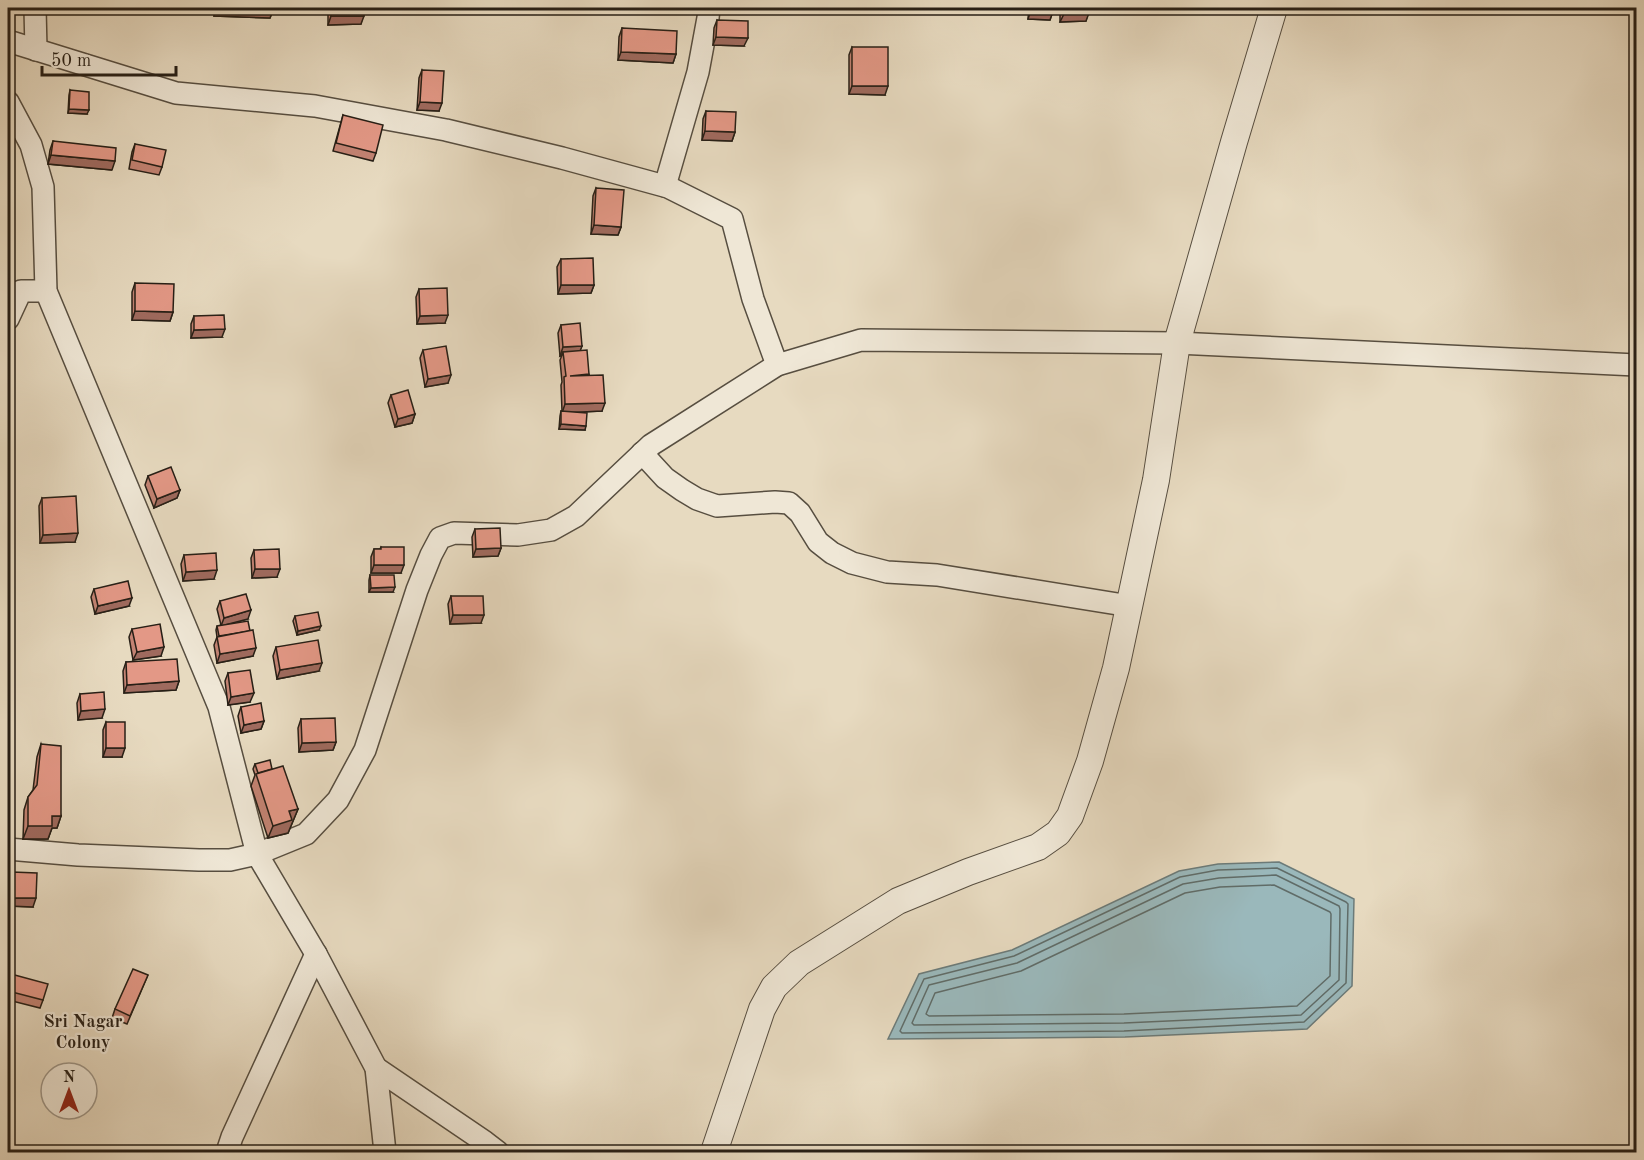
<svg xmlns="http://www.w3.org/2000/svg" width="1644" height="1160" viewBox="0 0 1644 1160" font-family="'Old Standard TT',serif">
  <rect width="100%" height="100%" fill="#e7dac0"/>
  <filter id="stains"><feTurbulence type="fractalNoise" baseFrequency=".00333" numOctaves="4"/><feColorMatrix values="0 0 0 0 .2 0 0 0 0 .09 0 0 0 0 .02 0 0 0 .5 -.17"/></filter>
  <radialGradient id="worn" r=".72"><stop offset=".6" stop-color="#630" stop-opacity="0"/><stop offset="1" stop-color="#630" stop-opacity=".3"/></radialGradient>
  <polygon fill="#9ab8bb" stroke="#6c7b79" stroke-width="1.5" points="1279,862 1354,899 1352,986 1307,1029 1125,1037 888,1039 919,974 1012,950 1179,871 1218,864"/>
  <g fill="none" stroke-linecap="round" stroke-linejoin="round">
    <g stroke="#606c68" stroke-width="1.5">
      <polygon points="1277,868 1346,902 1348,904 1346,983 1304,1022 1124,1031 902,1033 900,1031 924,979 1014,956 1180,877 1218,870"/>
      <polygon points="1276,875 1339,906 1340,909 1339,980 1301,1015 1124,1023 914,1025 912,1023 929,985 1017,963 1183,884 1219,878"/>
      <polygon points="1274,885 1330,912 1331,914 1330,976 1297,1006 1124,1014 929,1016 926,1014 935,993 1021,971 1185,893 1220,887"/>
    </g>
    <defs>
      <g id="minor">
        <polyline points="35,8 36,50"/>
        <polyline points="8,41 176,93 315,106 446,130 562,158 668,187 732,219 753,299 777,365"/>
        <polyline points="8,102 31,145 43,187 46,291 219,707 257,854 316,954 376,1068 385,1152"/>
        <polyline points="665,186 698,72 708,18 709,8"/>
        <polyline points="8,319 21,291 46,291"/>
        <polyline points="642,453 665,478 682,490 697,499 717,506 775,502 789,503 800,513 818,542 832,553 852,563 887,572 937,575 1130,606"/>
        <polyline points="8,849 78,855 199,860 230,860 257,854 306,834 338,800 365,750 417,590 431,555 440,538 454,533 518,535 551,530 576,516 651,445 777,365 861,340 1177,343 1636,365"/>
        <polyline points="376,1068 485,1142 498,1152"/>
        <polyline points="227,1152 232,1137 316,954"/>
      </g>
      <polyline id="tertiary" points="714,1152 762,1009 774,987 799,963 898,901 968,872 1038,847 1058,833 1070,816 1090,761 1116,668 1156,480 1177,343 1234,142 1274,8"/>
    </defs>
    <use href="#minor" stroke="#574e40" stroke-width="24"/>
    <use href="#tertiary" stroke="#574e40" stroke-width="28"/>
    <use href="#minor" stroke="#efe7d6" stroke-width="21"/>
    <use href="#tertiary" stroke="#efe7d6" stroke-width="26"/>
  </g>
  <g fill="#c38373" stroke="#271f16" stroke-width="1.5">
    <polygon points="214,8 274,8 270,18 214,16"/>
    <polygon points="328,8 364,8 361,24 328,25"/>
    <polygon points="1029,8 1054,8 1050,20 1028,19"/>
    <polygon points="1060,8 1089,8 1086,21 1060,22"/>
    <polygon points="717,20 744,46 713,45 714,28"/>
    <polygon points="622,28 676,54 673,63 618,60 619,37"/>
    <polygon points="852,47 885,95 849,94 849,55"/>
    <polygon points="422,70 439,111 417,110 419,78"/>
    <polygon points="70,90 87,114 68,113 69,95"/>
    <polygon points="706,111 735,132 732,141 702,140 703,119"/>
    <polygon points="343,115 376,153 373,161 333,151"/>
    <polygon points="53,141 112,170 48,164 50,150"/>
    <polygon points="135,144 162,167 159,175 129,169 132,152"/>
    <polygon points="596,188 621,227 618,235 591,234 593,196"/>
    <polygon points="561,259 594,285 591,293 558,294 557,267"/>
    <polygon points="135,283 173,312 170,321 132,320 132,292"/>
    <polygon points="419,289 445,323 417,324 416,297"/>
    <polygon points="194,316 222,337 191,338 191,324"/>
    <polygon points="561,325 582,346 580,350 602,411 577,412 585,430 559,429 560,416 561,411 562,411 561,385 562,382 560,360 562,355 560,356 558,333"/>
    <polygon points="423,350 448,383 425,387 420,358"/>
    <polygon points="391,395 415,414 412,423 395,427 388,403"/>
    <polygon points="148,476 180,490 177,498 154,508 145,485"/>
    <polygon points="42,498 75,542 40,543 39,506"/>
    <polygon points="475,529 501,548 498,556 473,557 472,537"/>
    <polygon points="381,547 401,573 371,573 371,557 374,549 380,549"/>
    <polygon points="254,550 277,577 252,578 251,558"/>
    <polygon points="184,555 214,579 183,581 181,564"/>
    <polygon points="370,575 393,592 369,592 369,580"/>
    <polygon points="94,589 129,606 95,614 91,597"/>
    <polygon points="451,596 481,623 450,624 448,604"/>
    <polygon points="220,601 248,619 230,624 253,656 217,663 214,645 217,637 216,630 217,626 221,625 217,609"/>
    <polygon points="295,616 319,630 297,635 293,621"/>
    <polygon points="132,629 161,656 133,660 129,637"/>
    <polygon points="276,647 319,671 277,679 273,656"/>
    <polygon points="126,662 179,681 176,690 124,693 123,671"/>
    <polygon points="228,673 250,702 228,705 225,681"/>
    <polygon points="80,694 102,718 78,720 77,703"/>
    <polygon points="241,707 264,721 261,729 241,733 238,716"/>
    <polygon points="301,719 336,742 333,750 299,752 298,728"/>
    <polygon points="106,722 122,757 103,757 103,730"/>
    <polygon points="41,744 61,816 57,828 52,828 48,839 23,839 24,810 28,797 33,790 37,757"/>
    <polygon points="255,764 272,769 298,809 288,833 268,838 251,786 255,775 253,769"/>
    <polygon points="12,872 33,907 8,906 9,880"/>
    <polygon points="11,974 43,1000 40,1008 8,1000 8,986"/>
    <polygon points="148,975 127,1024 112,1018 115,1009"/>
  </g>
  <g fill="#9f6a5e" stroke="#271f16" stroke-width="1.5">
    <polygon points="217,8 273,10 270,18 214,16"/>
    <polygon points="1031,10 1053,11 1050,20 1028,19"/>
    <polygon points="1089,13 1086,21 1060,22 1064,14"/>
    <polygon points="331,16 364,16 361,24 328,25"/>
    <polygon points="716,37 748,38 744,46 713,45"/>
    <polygon points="621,52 676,54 673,63 618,60"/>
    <polygon points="852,86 888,86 885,95 849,94"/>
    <polygon points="420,102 442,103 439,111 417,110"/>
    <polygon points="69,109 89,110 87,114 68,113"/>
    <polygon points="705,131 735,132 732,141 702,140"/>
    <polygon points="51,155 115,161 112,170 48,164"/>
    <polygon points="594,225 621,227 618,235 591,234"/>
    <polygon points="561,285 594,285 591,293 558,294"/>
    <polygon points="135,311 173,312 170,321 132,320"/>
    <polygon points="448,315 445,323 417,324 420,316"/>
    <polygon points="225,329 222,337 191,338 194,330"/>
    <polygon points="582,346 579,354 563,352 562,355 560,356 563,347"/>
    <polygon points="451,375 448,383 425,387 428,379"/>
    <polygon points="605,403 602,411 562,413 565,404"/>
    <polygon points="415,414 412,423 395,427 398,419"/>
    <polygon points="561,424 586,426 585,430 559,429"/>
    <polygon points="180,490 177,498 154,508 157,499"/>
    <polygon points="78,533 75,542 40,543 43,535"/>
    <polygon points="501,548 498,556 473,557 476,549"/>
    <polygon points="374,565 404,565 401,573 371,573"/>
    <polygon points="255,569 280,569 277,577 252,578"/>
    <polygon points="217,570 214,579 183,581 186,572"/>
    <polygon points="395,587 393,592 369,592 371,588"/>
    <polygon points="132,598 129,606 95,614 98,606"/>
    <polygon points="251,610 248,619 221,626 224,618"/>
    <polygon points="453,615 484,615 481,623 450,624"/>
    <polygon points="321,626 319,630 297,635 298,631"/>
    <polygon points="164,647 161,656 133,660 137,652"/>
    <polygon points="256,648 253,656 217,663 220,654"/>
    <polygon points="322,663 319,671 277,679 280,670"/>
    <polygon points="179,681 176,690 124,693 127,685"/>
    <polygon points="254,693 250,702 228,705 231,697"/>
    <polygon points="105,709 102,718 78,720 81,711"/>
    <polygon points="264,721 261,729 241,733 244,725"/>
    <polygon points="336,742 333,750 299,752 302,743"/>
    <polygon points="106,748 125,748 122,757 103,757"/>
    <polygon points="298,809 288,833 268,838 273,826 289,811"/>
    <polygon points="52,816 61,816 57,828 52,828 48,839 23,839 28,826"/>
    <polygon points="11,898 36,898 33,907 8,906"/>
  </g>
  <g fill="#e39886" stroke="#271f16" stroke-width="1.5">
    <polygon points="217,8 274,8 273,10"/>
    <rect x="331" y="8" width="33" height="8"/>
    <polygon points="1031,8 1054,8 1053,11 1031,10"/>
    <polygon points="1063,8 1089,8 1089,13 1064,14"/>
    <polygon points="717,20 748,21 748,38 716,37"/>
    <polygon points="622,28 677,31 676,54 621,52"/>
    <rect x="852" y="47" width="36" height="39"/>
    <polygon points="422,70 444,71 442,103 420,102"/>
    <polygon points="70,90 89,92 89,110 69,109"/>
    <polygon points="706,111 736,112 735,132 705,131"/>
    <polygon points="343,115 383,125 376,153 336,143"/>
    <polygon points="53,141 116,148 115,161 51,155"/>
    <polygon points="135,144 166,150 162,167 132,160"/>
    <polygon points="596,188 624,190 621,227 594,225"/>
    <polygon points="593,258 594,285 561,285 561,259"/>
    <polygon points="135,283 174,284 173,312 135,311"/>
    <polygon points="447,288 448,315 420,316 419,289"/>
    <polygon points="224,315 225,329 194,330 194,316"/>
    <polygon points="580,323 582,346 563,347 561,325"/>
    <polygon points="446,346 451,375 428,379 423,350"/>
    <polygon points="587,350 589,374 570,376 603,375 605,403 565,404 564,377 566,376 563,352"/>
    <polygon points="408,390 415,414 398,419 391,395"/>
    <polygon points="561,411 587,413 586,426 561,424"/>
    <polygon points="171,467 180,490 157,499 148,476"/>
    <polygon points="76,496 78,533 43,535 42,498"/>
    <polygon points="500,528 501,548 476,549 475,529"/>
    <polygon points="381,547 404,547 404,565 374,565 374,549 381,549"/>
    <polygon points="279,549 280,569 255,569 254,550"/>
    <polygon points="216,553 217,570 186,572 184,555"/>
    <polygon points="370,575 394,575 395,587 371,588"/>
    <polygon points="128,581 132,598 98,606 94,589"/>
    <polygon points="246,594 251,610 224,618 220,601"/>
    <polygon points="451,596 483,596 484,615 453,615"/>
    <polygon points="318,612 321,626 298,631 295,616"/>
    <polygon points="248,621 250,631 219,636 217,626"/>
    <polygon points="160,624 164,647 137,652 132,629"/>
    <polygon points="253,630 256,648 220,654 217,637"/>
    <polygon points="318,640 322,663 280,670 276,647"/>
    <polygon points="177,659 179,681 127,685 126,662"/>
    <polygon points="250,670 254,693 231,697 228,673"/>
    <polygon points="104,692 105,709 81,711 80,694"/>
    <polygon points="261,703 264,721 244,725 241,707"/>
    <polygon points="335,718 336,742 302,743 301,719"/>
    <rect x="106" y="722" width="19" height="26"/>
    <polygon points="41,744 61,746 61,816 52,816 52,826 28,826 28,797 37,785"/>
    <polygon points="270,760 272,769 258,773 255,764"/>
    <polygon points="283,766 298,809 289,811 292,820 273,826 256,774"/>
    <polygon points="12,872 37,873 36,898 11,898"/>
    <polygon points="133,969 148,975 130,1016 115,1009"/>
    <polygon points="11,974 48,984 43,1000 8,991"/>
  </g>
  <g text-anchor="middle" stroke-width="4.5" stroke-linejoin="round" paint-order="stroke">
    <g font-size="18" font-weight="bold" fill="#271f16" stroke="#efe7d6">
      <text x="83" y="1027">Sri Nagar<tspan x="83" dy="21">Colony</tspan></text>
    </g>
  </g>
  <rect width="1644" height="1160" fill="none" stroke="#e7dac0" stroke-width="30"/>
  <rect x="9" y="9" width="1626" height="1142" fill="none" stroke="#271f16" stroke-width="3"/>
  <rect x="15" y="15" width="1614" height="1130" fill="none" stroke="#271f16" stroke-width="1.5"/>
  <g transform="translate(69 1091)"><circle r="28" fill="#efe7d6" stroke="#9f9789" stroke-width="1.5"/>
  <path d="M0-4.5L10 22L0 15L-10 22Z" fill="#8f2418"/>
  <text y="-9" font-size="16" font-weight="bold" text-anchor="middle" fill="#271f16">N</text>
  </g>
  <path d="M42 66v9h134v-9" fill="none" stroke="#271f16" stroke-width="3"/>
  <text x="51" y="66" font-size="18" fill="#271f16" stroke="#efe7d6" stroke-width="4.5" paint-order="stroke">50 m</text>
  <rect width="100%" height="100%" filter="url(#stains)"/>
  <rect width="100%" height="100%" fill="url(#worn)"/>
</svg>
